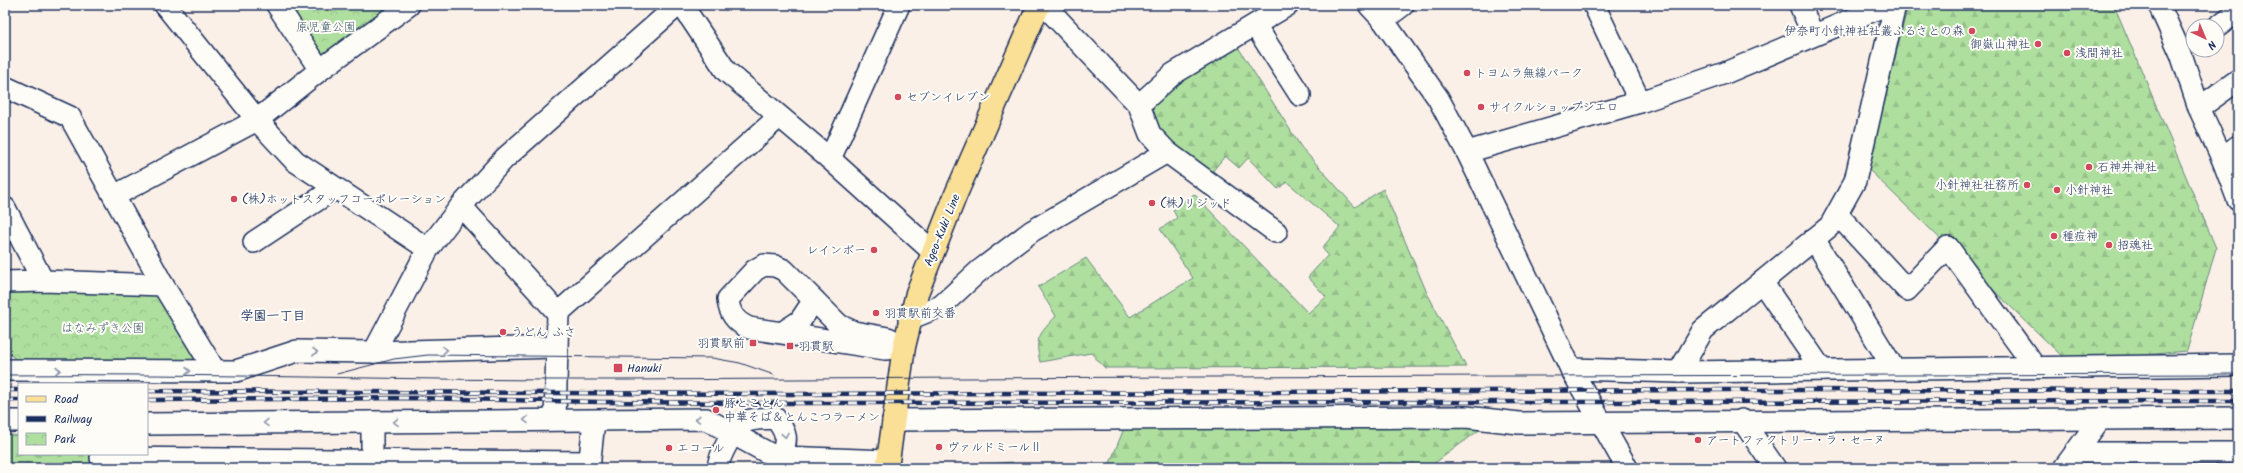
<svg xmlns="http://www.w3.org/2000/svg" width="2243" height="473" viewBox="0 0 2243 473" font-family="Kalam,'Klee One',sans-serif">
  <defs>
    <pattern id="forest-firs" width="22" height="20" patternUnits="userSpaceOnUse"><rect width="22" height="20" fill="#afdf9f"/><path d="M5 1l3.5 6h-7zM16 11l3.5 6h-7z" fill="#96c08b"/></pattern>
    <pattern id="park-crowns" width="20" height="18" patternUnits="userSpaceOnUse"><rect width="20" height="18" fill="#afdf9f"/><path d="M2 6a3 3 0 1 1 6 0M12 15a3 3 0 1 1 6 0" fill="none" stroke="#96c08b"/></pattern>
  </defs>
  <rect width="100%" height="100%" fill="#fbf0e7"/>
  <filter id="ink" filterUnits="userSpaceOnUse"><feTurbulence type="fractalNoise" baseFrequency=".025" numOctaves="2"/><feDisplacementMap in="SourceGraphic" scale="8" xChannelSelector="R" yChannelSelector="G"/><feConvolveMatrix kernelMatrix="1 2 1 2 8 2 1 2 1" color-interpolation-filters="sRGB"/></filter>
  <g filter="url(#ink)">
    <g fill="url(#forest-firs)" stroke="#65877e">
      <polygon points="1917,5 2114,5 2216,248 2187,351 2068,362 1868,169 1907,9"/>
      <path d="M1236 44 1301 147 1355 207 1383 189 1427 293 1466 367 1105 368 1091 353 1040 362C1034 337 1040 334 1056 316L1038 287 1086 258 1130 317 1193 278 1160 229 1177 218 1173 210 1194 194 1308 313 1326 297 1308 277 1328 255 1322 248 1340 227 1287 182 1278 189 1248 158 1239 168 1225 156 1211 173 1163 143 1146 106 1177 78Z"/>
      <polygon points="1461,423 1482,428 1428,468 1108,468 1125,426"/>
      <polygon points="5,434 19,436 19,454 92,454 101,468 5,468"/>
      <polygon points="1012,462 1017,468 992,468 990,464"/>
    </g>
    <g fill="url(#park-crowns)" stroke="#65877e">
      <polygon points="285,5 397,5 320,60"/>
      <polygon points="5,288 155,289 166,297 199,366 28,368 5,351"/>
    </g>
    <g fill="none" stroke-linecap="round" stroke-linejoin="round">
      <defs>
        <g id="minor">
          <polyline points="165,5 257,120 295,161 428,249"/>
          <polyline points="277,5 320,70"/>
          <polyline points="682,5 726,71 830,159 932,251"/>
          <polyline points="1369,5 1383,20 1438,98 1467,152 1571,369 1627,468"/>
          <polyline points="1594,5 1640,102"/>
          <polyline points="1800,5 1813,35"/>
          <polyline points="2159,5 2181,54 2199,108 2222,158 2238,200"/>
          <polyline points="1383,20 1403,5"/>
          <polyline points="1255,25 1300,95"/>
          <polyline points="2217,27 2238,11"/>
          <polyline points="5,87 70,117 163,285 215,371"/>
          <polyline points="1139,105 1173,74 1288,5"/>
          <polyline points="2199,108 2238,80"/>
          <polyline points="1167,152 1276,232"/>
          <polyline points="1467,152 1640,102 1725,73 1886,5"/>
          <polyline points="2222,158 2238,146"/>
          <polyline points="830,159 899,5"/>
          <polyline points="114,196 257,120 320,70 409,5"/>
          <polyline points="461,206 558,313"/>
          <polyline points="5,208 43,281"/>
          <polyline points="1838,215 1907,290 1948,247 2035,367"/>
          <polyline points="1814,239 1894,369"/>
          <polyline points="254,242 334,189"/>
          <path d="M764 265 775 266 784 270 839 325 854 332 888 338 904 347 885 349 749 328C736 322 729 314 728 299L755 270Z"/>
          <polyline points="5,282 43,281 163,285"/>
          <polyline points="1762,282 1822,370"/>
          <polyline points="909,319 941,306 979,271 1032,231 1167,152 1150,134 1139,105 1047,8 1039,5"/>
          <polyline points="783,332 800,321 814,300"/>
          <polyline points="374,352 428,249 461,206 504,159 678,5"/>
          <polyline points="1571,369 1679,372 2238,365"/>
          <polyline points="5,370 236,371 297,351 374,352 556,347"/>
          <polyline points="1679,372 1703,330 1830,226 1855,181 1895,5"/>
          <polyline points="555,419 558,313 779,117"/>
          <polyline points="893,420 1466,417 1519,423 2238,418"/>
          <polyline points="1742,420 1775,468"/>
          <polyline points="5,421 19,421"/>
          <polyline points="147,424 706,419 770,454 782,457 888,461"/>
          <polyline points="2075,453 2238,453"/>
          <polyline points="101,458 590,462"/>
          <polyline points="372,468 372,422"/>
          <polyline points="589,468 594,421"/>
          <path d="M718 468C718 458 734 427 744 422 753 418 765 419 775 418 788 434 787 438 782 457"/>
          <polyline points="2064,468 2100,419"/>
        </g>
        <polyline id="major" points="887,468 904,347 917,293 956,194 1039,5"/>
      </defs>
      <use href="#minor" stroke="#1b2f5e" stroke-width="24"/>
      <use href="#major" stroke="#1b2f5e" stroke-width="25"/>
      <use href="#minor" stroke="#fdfcf7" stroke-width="21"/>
      <use href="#major" stroke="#fadf96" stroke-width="22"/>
      <g stroke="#1b2f5e" stroke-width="1">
        <polyline points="337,374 394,359 428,355 712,358 740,363 774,375"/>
        <path d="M5 375C211 373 416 381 622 380 1161 376 1699 376 2238 374"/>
      </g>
      <defs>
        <g id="rail">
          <polyline points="5,390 19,390"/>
          <polyline points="147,391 790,394 1723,390 2238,391"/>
          <polyline points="5,400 19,400"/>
          <polyline points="147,400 414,398 600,402 792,403 2238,401"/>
        </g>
      </defs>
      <use href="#rail" stroke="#1b2f5e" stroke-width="4.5"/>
      <use href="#rail" stroke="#fdfcf7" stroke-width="3" stroke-dasharray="9" stroke-linecap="butt"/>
    </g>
    <defs><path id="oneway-chevron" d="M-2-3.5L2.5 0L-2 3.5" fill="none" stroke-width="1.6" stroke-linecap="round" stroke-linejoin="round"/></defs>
    <g stroke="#8c96aa">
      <use href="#oneway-chevron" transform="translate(445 350) rotate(-2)"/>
      <use href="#oneway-chevron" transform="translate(315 352)"/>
      <use href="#oneway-chevron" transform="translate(58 370)"/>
      <use href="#oneway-chevron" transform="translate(188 371)"/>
      <use href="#oneway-chevron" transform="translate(698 419) rotate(179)"/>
      <use href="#oneway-chevron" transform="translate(526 420) rotate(179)"/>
      <use href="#oneway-chevron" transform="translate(396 422) rotate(179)"/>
      <use href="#oneway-chevron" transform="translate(266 423) rotate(179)"/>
      <use href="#oneway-chevron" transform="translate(785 435) rotate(79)"/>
    </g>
  </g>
  <g fill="#d1495b" stroke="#fdfcf7" stroke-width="1.5">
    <circle cx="1972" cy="31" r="4"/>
    <circle cx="2038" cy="44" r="4"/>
    <circle cx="2067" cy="53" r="4"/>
    <circle cx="1467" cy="73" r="4"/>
    <circle cx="898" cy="97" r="4"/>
    <circle cx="1481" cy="107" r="4"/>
    <circle cx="2089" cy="167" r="4"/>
    <circle cx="2027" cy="185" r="4"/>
    <circle cx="2057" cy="190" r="4"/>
    <circle cx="234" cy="199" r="4"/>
    <circle cx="1152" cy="203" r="4"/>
    <circle cx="2054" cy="236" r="4"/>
    <circle cx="2109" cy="245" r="4"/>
    <circle cx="874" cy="250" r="4"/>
    <circle cx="876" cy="313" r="4"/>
    <circle cx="503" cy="332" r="4"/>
    <rect x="749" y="339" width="8" height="8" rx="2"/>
    <rect x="786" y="342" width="8" height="8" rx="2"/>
    <rect x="613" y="363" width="10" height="10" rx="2"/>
    <circle cx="716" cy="410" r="4"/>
    <circle cx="1698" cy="440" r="4"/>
    <circle cx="939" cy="447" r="4"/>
    <circle cx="669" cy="448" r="4"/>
  </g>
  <g text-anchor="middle" stroke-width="4" stroke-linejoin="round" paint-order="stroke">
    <g font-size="12" fill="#405b6e" stroke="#fdfcf7">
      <text x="326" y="31">原児童公園</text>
      <text x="103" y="332">はなみずき公園</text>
    </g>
    <g font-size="12" fill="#1b2f5e" stroke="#fdfcf7" text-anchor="start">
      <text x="1964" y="35" text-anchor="end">伊奈町小針神社社叢ふるさとの森</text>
      <text x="2030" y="48" text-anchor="end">御嶽山神社</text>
      <text x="2075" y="57">浅間神社</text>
      <text x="1475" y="77">トヨムラ無線パーク</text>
      <text x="906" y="101">セブンイレブン</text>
      <text x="1489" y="111">サイクルショップシエロ</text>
      <text x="2097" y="171">石神井神社</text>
      <text x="2019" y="189" text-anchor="end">小針神社社務所</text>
      <text x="2065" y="194">小針神社</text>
      <text x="242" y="203">(株)ホットスタッフコーポレーション</text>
      <text x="1160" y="207">(株)リジッド</text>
      <text x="2062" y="240">種痘神</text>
      <text x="2117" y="249">招魂社</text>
      <text x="866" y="254" text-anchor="end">レインボー</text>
      <text x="884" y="317">羽貫駅前交番</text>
      <text x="511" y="336">うどん ふさ</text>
      <text x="745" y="347" text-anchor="end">羽貫駅前</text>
      <text x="798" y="350">羽貫駅</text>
      <text x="627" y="372">Hanuki</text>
      <text x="724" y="407">豚とことん<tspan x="724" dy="14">中華そば＆とんこつラーメン</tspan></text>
      <text x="1706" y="444">アートファクトリー・ラ・セーヌ</text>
      <text x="947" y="451">ヴァルドミールⅡ</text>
      <text x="677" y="452">エコール</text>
    </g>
    <g font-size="12" fill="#1b2f5e" stroke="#fdfcf7">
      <text transform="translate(942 230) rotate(-68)" y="4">Ageo-Kuki Line</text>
    </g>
    <g font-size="13" font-weight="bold" fill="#1b2f5e" stroke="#fdfcf7">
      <text x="273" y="320">学園一丁目</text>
    </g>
  </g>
  <rect width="2243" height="473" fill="none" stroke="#fdfcf7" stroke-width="20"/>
  <rect x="10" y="10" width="2223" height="453" fill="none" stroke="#1b2f5e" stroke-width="1.5" filter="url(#ink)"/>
  <rect x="18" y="383" width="130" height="72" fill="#fdfcf7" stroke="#a3aaba"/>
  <rect x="26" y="396" width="20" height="6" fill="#fadf96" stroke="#a3aaba"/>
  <text x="54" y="403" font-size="12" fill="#1b2f5e">Road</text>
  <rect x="26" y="416" width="20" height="6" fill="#1b2f5e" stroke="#a3aaba"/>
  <text x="54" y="423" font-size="12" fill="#1b2f5e">Railway</text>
  <rect x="26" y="433" width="20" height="12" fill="url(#park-crowns)" stroke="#a3aaba"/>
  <text x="54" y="443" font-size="12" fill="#1b2f5e">Park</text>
  <g transform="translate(2205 38) rotate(136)"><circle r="19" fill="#fdfcf7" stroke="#a3aaba"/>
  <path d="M0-3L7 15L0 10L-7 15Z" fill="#d1495b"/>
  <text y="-6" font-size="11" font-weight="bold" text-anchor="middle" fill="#1b2f5e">N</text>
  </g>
</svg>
